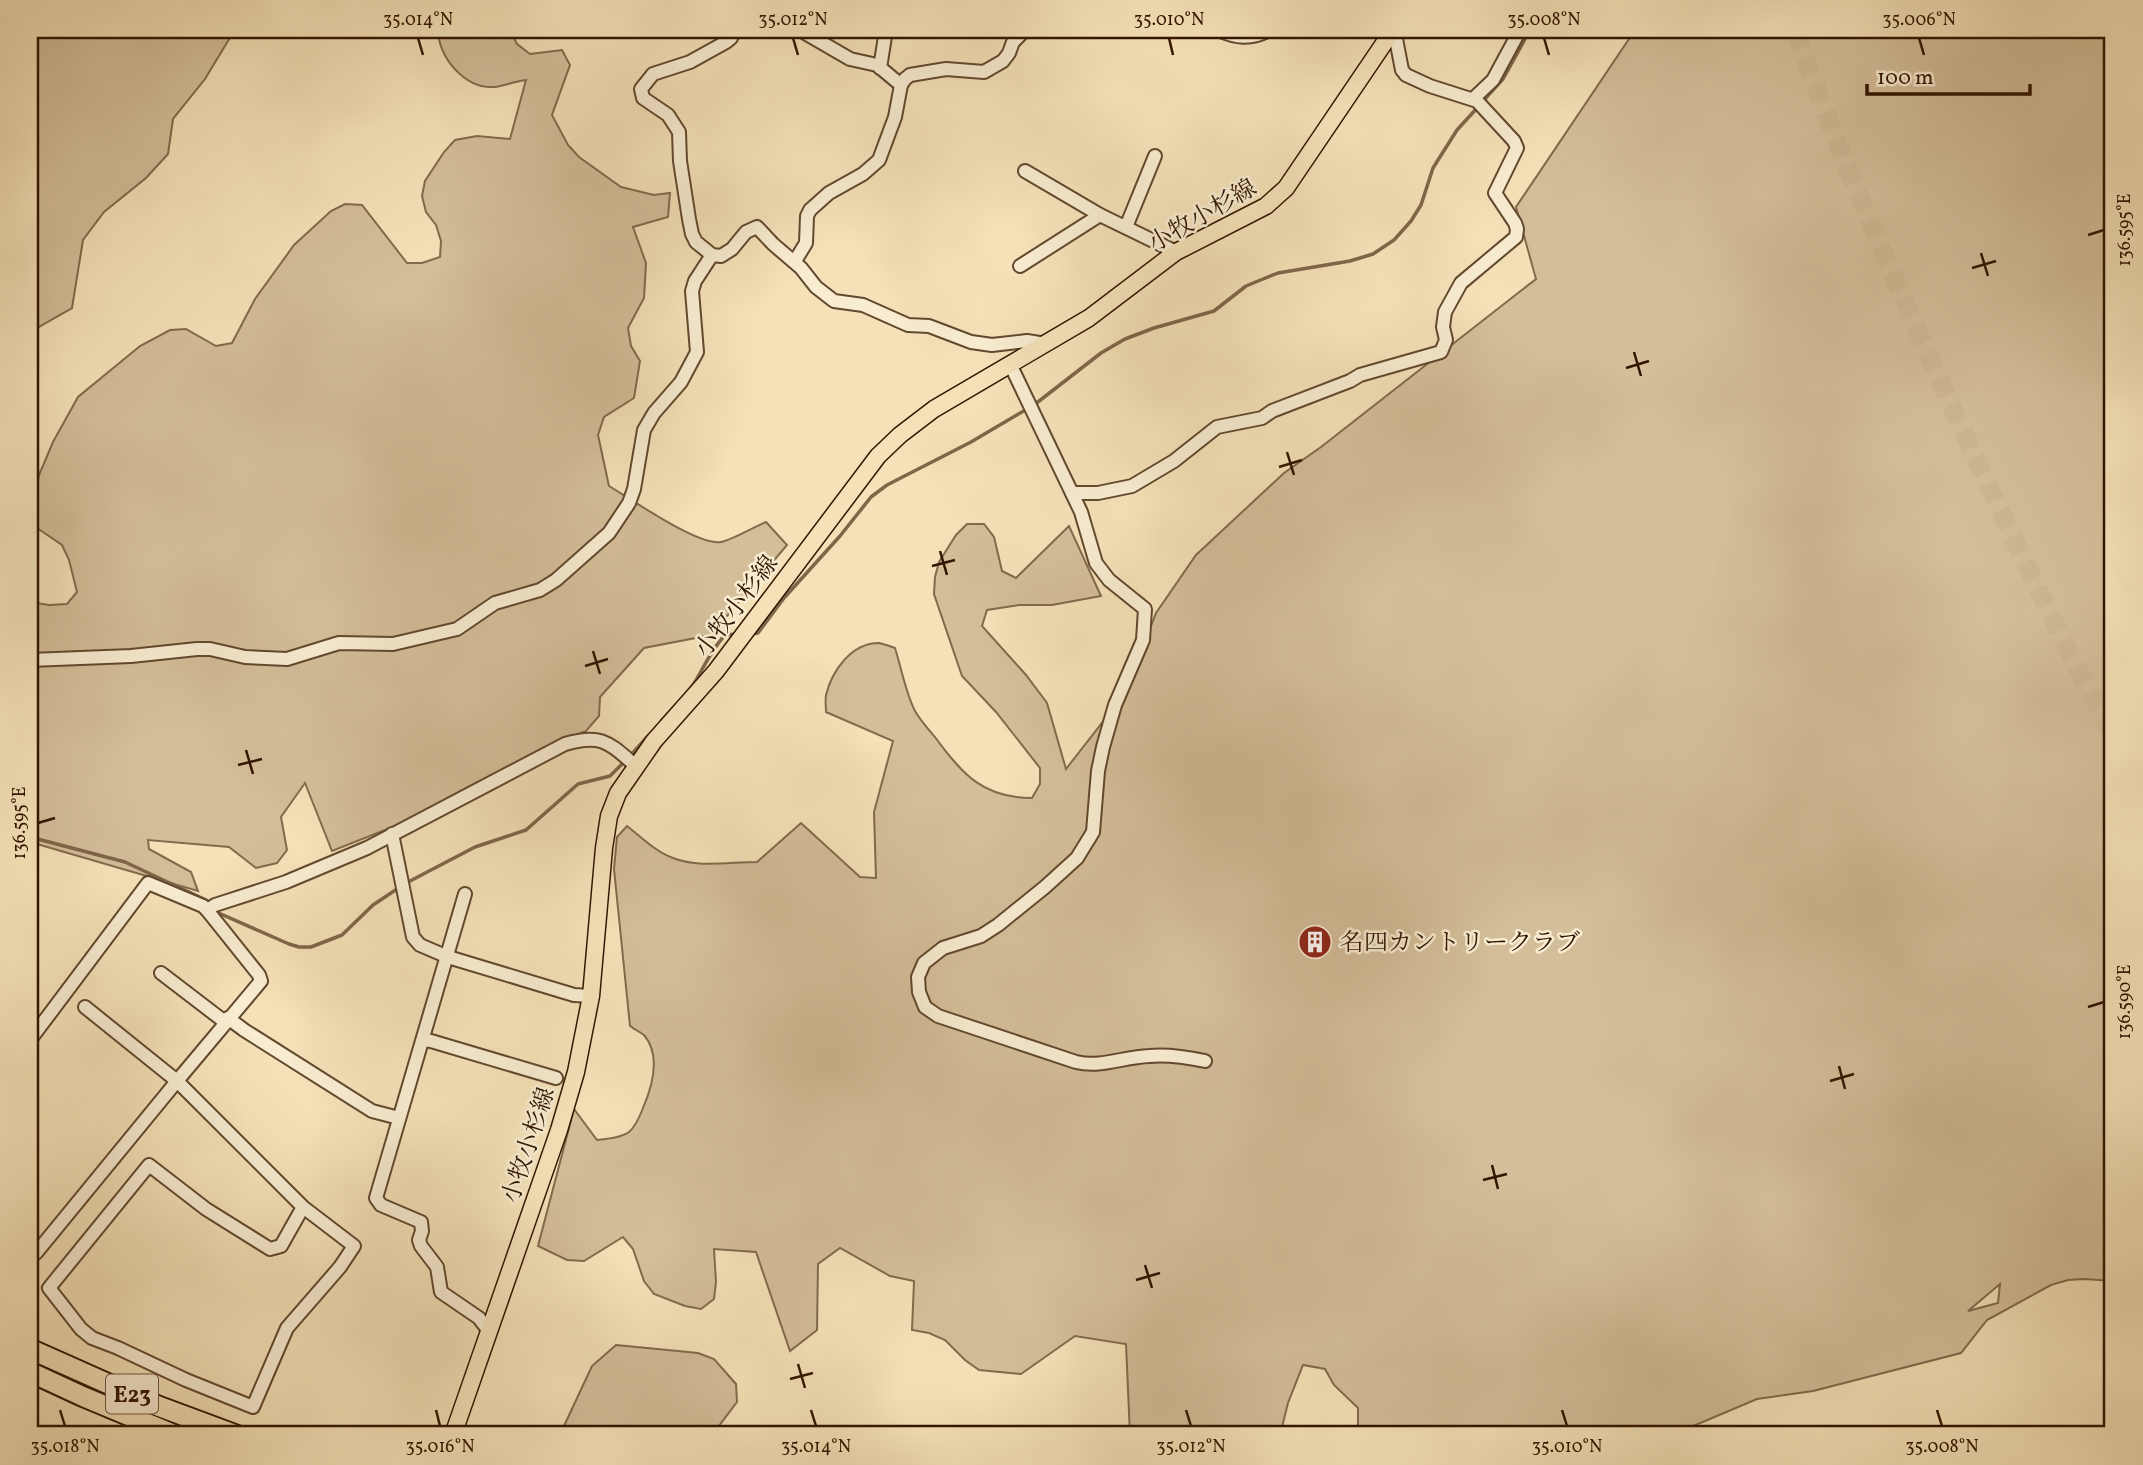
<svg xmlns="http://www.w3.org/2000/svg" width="2143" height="1465" viewBox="0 0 2143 1465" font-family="Vollkorn,'Noto Serif JP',serif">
  <rect width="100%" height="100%" fill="#f4e1b8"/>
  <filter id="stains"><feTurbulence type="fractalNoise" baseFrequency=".00286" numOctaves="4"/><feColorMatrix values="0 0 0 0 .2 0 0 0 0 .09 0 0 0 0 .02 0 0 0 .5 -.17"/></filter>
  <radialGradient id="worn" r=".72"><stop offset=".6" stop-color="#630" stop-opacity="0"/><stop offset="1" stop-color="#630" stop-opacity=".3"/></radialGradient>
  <g fill="#d3be99" stroke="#826a4c" stroke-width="2" fill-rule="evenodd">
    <polygon points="30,30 248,30 231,36 205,79 173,119 168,154 146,178 104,212 83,240 72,308 30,332"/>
    <path d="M438 30H510L517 44 530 54 562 50 570 65 552 115 568 145 579 157 621 187 654 195 670 193 668 217 633 227 646 263 644 298 628 328 631 346 640 361 634 398 604 417 598 435 609 486C631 499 698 546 721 542 732 540 754 527 766 522L787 545 711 635 644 648 600 697 599 716 586 731 543 748 423 815 332 851 305 783 281 817 287 850 277 863 256 868 229 847 148 840 149 849 191 872 198 891 30 842V602L49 605 67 604 77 592 69 560 62 545 34 526 31 509 39 475 53 442 78 397 140 346 170 330 186 329 216 346 232 343 255 299 294 245 331 211 345 204 362 205 407 263H422L440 257 441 241 436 225 426 212 422 196 425 181 444 152 455 140 477 136 510 139 526 80C515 81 504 86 494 87 465 89 438 57 438 30Z"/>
    <path d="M1635 30H2113V1281L2084 1279 2068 1280 2051 1285 1987 1320 1961 1353 1813 1391 1757 1399 1672 1435H1358V1408L1334 1385 1325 1369 1303 1365 1288 1403 1280 1435H1130L1126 1344 1075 1336 1021 1374 979 1370 965 1360 945 1340 929 1333 912 1330 914 1281 890 1276 840 1248 818 1264 817 1330 790 1351 756 1252 714 1249 716 1282 714 1299 701 1309 685 1306 654 1294 644 1281 633 1249 623 1237 584 1261 567 1260 538 1246 574 1109 597 1140C607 1139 621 1138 629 1132 636 1126 640 1116 643 1108 652 1087 662 1056 644 1035 640 1032 634 1029 630 1026L614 869 617 837 627 826C641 837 656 852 673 858 698 868 730 862 757 862L801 823 860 877 876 878 874 812 893 741 826 712C826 706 825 700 826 695 832 671 851 643 879 643 884 644 890 646 895 648 901 667 906 694 915 711 920 720 928 729 935 737 962 774 983 798 1032 798L1040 784V768L996 712 962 676 934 594 935 577 939 562 956 535 967 524H984L994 537 1002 571 1016 578 1069 526 1101 596 1052 605H1019L987 610 982 626 1026 675 1047 703 1066 769 1126 692 1156 613 1196 555 1284 473 1321 447 1536 279 1516 207ZM2000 1284 1998 1303 1968 1311Z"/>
    <polygon points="616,1345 698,1353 714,1359 736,1384 737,1402 712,1435 565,1435 564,1426 592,1366"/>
  </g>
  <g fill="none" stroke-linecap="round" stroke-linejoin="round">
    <g stroke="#7f6649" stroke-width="3.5">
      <polyline points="1483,101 1503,79 1530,30"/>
      <polyline points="1034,405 1101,353 1125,339 1154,328 1214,311 1246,286 1263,279 1278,273 1350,261 1373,254 1394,240 1411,221 1421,205 1433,168 1457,130 1478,107"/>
      <polyline points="752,634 758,633 784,598 840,536 871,497 887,485 971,442 1027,409"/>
      <path d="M662 720C673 708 687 695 695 682 705 665 711 650 725 635L737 634"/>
      <polyline points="630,756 648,736"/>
      <polyline points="30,837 125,862 206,900 209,904"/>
      <polyline points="410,881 475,847 526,830 578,784 610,776 624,762"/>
      <polyline points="214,911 289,944 299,947 311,947 342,935 373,905 397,889"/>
    </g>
    <path stroke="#cdb893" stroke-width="19" stroke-dasharray="19 10" stroke-linecap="butt" d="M1795 30C1835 143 1883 254 1932 363 1989 489 2048 614 2113 735"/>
    <defs>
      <g id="minor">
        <polyline points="733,30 731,38 726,42 690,62 653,74 641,89 643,98 668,115 679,132 680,161 689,219 692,234 696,242 712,255 721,256 732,249 746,232 757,227 773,244 801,268 816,287 834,301 863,305 908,325 929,326 971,342 992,345 1027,341 1046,344"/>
        <polyline points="800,30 850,59 877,65 901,85"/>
        <path d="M1218 30C1236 38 1251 40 1269 30"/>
        <polyline points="880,68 886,30"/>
        <polyline points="1473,99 1493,80 1520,30"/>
        <polyline points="1025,171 1100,215 1176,252"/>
        <polyline points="1126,227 1155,156"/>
        <polyline points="795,261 806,243 807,216 810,210 829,193 863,174 879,160 895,117 901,85 905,79 910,75 946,69 984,72 1003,61 1009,53 1013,42 1025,30"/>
        <polyline points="1020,266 1100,215"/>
        <path d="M1010 364 1081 512 1096 563 1109 580 1145 609 1143 640 1115 705 1103 747 1098 771 1093 832 1077 858 1045 887 998 925 981 936 943 948 924 963 918 977 919 992 925 1007 938 1016 1076 1062C1101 1068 1123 1057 1149 1056 1168 1054 1186 1057 1205 1061"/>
        <polyline points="1072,493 1098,493 1132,486 1174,461 1217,427 1262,418 1272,411 1350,381 1360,375 1441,352 1446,340 1443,327 1445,312 1461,283 1516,237 1517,229 1515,223 1495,193 1517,148 1514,141 1477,101 1430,86 1406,75 1402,70 1396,39 1388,30"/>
        <polyline points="30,660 131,656 197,649 210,649 245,657 287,659 339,643 393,644 457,629 495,603 540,590 556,580 609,533 629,503 634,489 644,430 654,413 681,382 697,352 692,291 695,281 712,255"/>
        <polyline points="392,834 413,937 420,945 448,957 574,995 591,996"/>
        <polyline points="465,894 376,1198 381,1205 421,1222 422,1231 419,1240 421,1246 437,1267 441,1292 479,1318 489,1331"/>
        <polyline points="161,973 225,1022"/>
        <polyline points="85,1007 177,1081 261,981 259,975 207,910"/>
        <polyline points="228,1018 244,1030 372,1111 399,1118"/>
        <path d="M30 1040 148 883 203 906 207 910 215 905 286 882 367 848 565 744C602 733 609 743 636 766"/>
        <polyline points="423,1040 431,1041 556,1078"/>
        <polyline points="30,1250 36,1253 177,1081 303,1207 354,1246 340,1267 287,1328 253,1407 186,1380 118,1348 92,1338 81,1329 49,1288 149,1165 206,1209 270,1249 281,1246 303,1207"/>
      </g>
      <polyline id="major" points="453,1435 559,1130 576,1072 591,996 604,848 609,816 618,793 654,741 716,671 878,456 900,435 934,409 1089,318 1176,252 1266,206 1286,188 1393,30"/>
      <g id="highway">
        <polyline points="30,1349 158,1406 236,1435"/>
        <polyline points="30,1372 84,1397 175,1435"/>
      </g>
    </defs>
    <use href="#minor" stroke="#62482e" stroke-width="16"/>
    <use href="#major" stroke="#321500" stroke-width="19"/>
    <use href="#highway" stroke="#321500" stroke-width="23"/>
    <use href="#minor" stroke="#f8ecd1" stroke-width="12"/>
    <use href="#major" stroke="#f4e1b8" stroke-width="16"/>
    <use href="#highway" stroke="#f4e1b8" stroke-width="19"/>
  </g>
  <path fill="none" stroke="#321500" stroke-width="2.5" d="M418 38 423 55M793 38 798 55M1169 38 1173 55M1544 38 1549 55M1919 38 1924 55M2088 235 2104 230M1981 253 1988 276M1972 268 1996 261M1634 352 1641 376M1626 368 1649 361M1287 452 1294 475M1279 467 1302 460M940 551 947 575M932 566 955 560M593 651 600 674M585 666 608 659M246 750 253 774M238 765 262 759M38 823 55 818M2088 1007 2104 1002M1839 1066 1845 1089M1830 1081 1854 1074M1492 1165 1498 1189M1483 1180 1507 1174M1145 1265 1152 1288M1136 1280 1160 1273M798 1364 805 1388M790 1379 813 1373M60 1410 65 1426M436 1410 440 1426M811 1410 816 1426M1186 1410 1191 1426M1562 1410 1567 1426M1937 1410 1942 1426"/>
  <defs>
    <symbol id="building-disc" viewBox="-11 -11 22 22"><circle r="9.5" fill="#8f2418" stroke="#f8ecd1"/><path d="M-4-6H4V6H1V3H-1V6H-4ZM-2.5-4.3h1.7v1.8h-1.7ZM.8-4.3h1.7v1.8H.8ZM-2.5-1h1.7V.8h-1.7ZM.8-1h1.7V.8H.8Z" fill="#fff"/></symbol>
  </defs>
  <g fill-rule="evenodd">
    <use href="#building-disc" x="1296" y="923" width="38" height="38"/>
  </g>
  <g text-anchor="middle" stroke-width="5" stroke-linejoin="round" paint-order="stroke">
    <rect fill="#f8ecd1" stroke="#6d563f" stroke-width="2" x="106" y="1374.5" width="52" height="39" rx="5"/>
    <g font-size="23" font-weight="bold" fill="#321500">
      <text x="132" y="1402">E23</text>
    </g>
    <g font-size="24" fill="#321500" stroke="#f8ecd1">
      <text transform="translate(1202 215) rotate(-30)" y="8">小牧小杉線</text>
      <text transform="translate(736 606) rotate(-53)" y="8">小牧小杉線</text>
      <text transform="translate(528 1145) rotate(-72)" y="8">小牧小杉線</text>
    </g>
    <g font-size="24" fill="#321500" stroke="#f8ecd1" text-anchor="start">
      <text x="1340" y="950">名四カントリークラブ</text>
    </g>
  </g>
  <rect width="2143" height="1465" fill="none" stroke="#f4e1b8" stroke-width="77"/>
  <path d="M1867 84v10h163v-10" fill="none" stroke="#321500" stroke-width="3.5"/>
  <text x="1877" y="84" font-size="21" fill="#321500" stroke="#f8ecd1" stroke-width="5" paint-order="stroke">100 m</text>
  <rect x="38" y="38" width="2066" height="1388" fill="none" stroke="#321500" stroke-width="2.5"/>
  <g font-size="18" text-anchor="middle" fill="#321500">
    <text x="418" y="25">35.014°N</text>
    <text x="793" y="25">35.012°N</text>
    <text x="1169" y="25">35.010°N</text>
    <text x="1544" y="25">35.008°N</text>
    <text x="1919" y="25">35.006°N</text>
    <text transform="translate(2124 230) rotate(-90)" y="6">136.595°E</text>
    <text transform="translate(19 823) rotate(-90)" y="6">136.595°E</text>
    <text transform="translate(2124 1002) rotate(-90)" y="6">136.590°E</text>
    <text x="65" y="1452">35.018°N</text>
    <text x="440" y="1452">35.016°N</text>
    <text x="816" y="1452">35.014°N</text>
    <text x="1191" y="1452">35.012°N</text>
    <text x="1567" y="1452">35.010°N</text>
    <text x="1942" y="1452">35.008°N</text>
  </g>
  <rect width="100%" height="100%" filter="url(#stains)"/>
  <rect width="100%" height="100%" fill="url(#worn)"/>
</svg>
